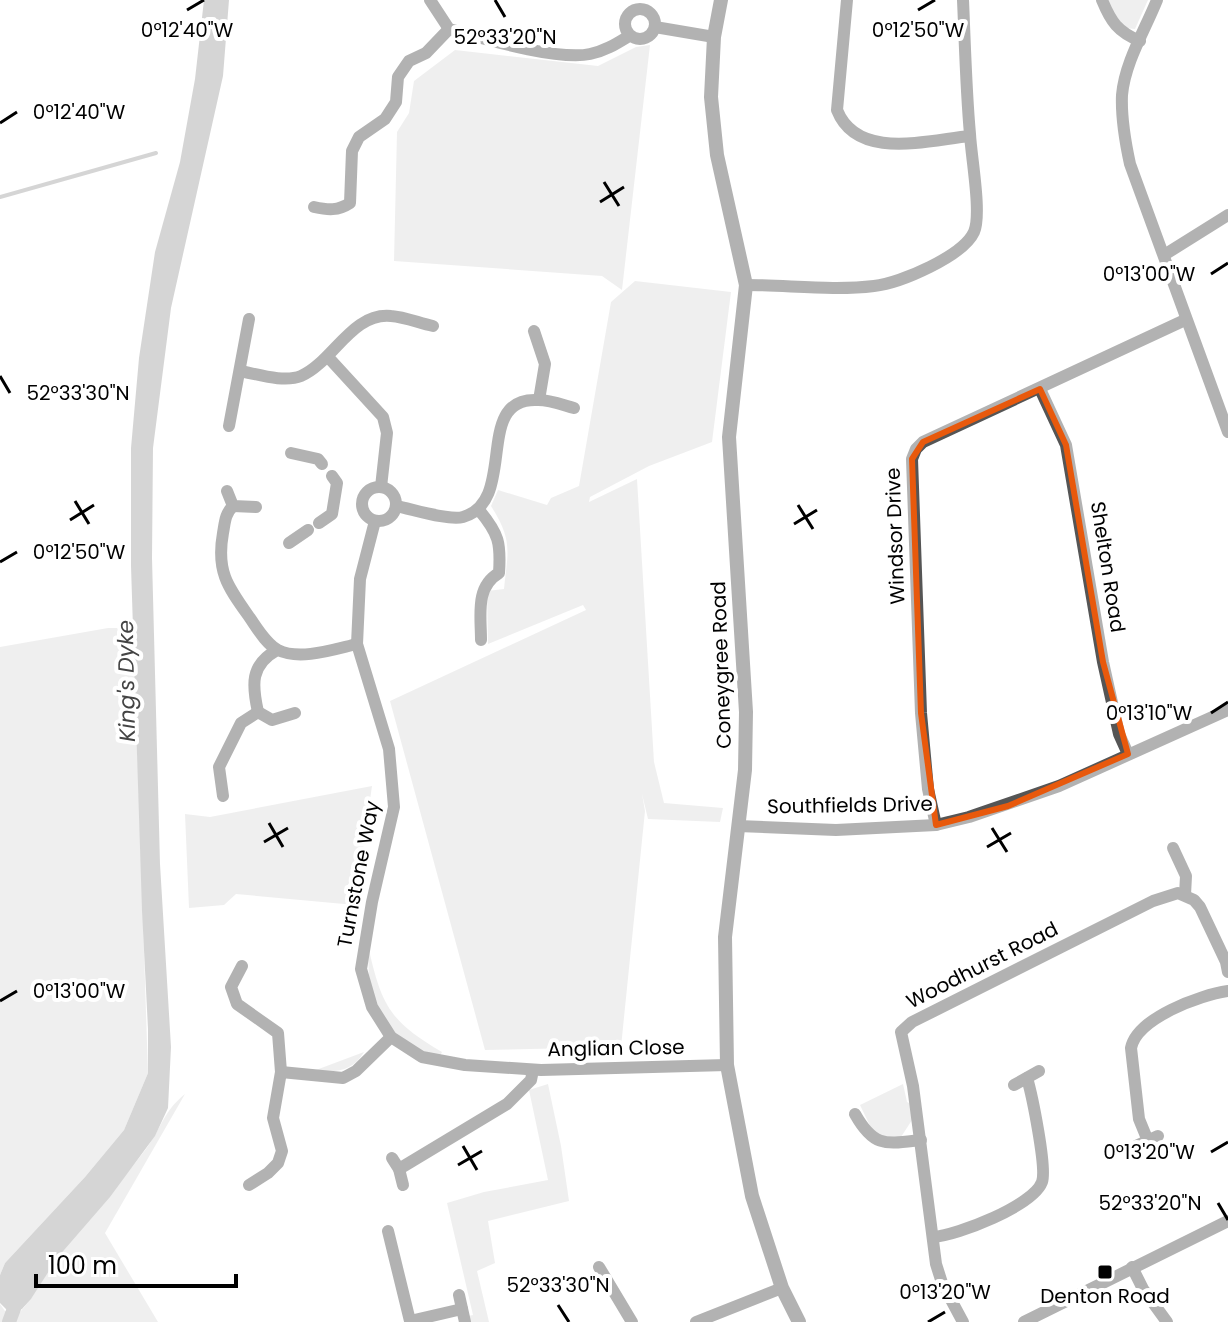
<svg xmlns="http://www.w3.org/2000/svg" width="1228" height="1322" viewBox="0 0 1228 1322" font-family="Poppins,sans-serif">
  <rect width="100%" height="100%" fill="#fff"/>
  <g fill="#dcdcdc">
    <polygon points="1105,0 1148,0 1135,29 1125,28"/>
    <polygon points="650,45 622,290 602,276 394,261 397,132 409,113 414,81 455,50 598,66 636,47"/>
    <path d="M635 281 731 292 712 442 649 466 590 497 589 502 637 479 654 762 664 803 723 808 720 822 648 819 642 794 645 811 621 1047 485 1050 390 701 586 610 583 605 488 644 487 591 504 589C508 550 513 541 491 506L498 490 547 505 551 498 579 486 611 302Z"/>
    <polygon points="108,628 118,628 134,647 148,1073 124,1130 85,1177 5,1263 0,1275 0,647"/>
    <polygon points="372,786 355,905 236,894 224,905 189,908 185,814 210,817"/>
    <path d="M369 950C382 1007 391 1022 442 1052L439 1058C389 1044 364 1000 369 950Z"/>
    <path d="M364 1052C353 1071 336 1073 316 1070Z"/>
    <polygon points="548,1084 561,1146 569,1201 488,1221 495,1263 477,1271 489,1322 464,1322 463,1317 473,1315 447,1203 484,1192 548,1180 529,1090"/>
    <polygon points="903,1084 907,1102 911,1104 912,1120 901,1137 882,1138 872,1130 860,1105"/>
    <path d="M185 1094 105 1233 158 1322H0V1304L5 1311 20 1312C36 1295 45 1274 59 1256 87 1219 118 1186 146 1149 162 1127 163 1112 185 1094Z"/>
  </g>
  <polygon fill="#a3a3a3" points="204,0 229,0 223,76 171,308 153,448 152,558 160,864 171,1047 168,1108 155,1136 110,1197 58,1257 31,1299 22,1309 10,1313 0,1303 0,1275 5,1263 85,1177 124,1130 148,1073 148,1029 142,911 131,566 131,448 139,358 155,252 180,162 195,79"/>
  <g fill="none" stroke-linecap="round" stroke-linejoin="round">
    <polyline stroke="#a3a3a3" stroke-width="4" points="0,197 156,153"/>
    <polyline stroke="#a3a3a3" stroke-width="14" points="9,1322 19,1295"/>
    <g stroke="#555" stroke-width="12">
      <path d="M430 0 449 29C482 38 558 61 590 54 605 51 616 44 629 36"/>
      <path d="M847 0 837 110C857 161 928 140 970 136"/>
      <path d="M1102 0C1111 22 1118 32 1140 41"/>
      <path d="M1157 0C1145 30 1125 62 1122 95 1121 118 1125 141 1130 164L1228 432"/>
      <circle cx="640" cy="24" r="15"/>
      <polyline points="655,27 714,37"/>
      <path d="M314 207C328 210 338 211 350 203L352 151 359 137 385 119 396 102 398 77 409 61 426 53 449 29"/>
      <polyline points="1164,255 1228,215"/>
      <path d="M746 285C788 285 833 291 874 286 901 283 963 256 974 232 982 214 971 156 970 134 966 90 965 45 963 0"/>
      <polyline points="534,331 545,364 539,400"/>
      <polyline points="328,357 383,417 387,433 381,487"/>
      <path d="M240 371C257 374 284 383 301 376 333 362 352 312 391 316 405 317 419 323 433 326"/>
      <polyline points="1040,389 1066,445 1103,662 1119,734 1128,754"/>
      <polyline points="229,426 249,319"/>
      <polyline points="291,453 318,459 322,464"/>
      <circle cx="379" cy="504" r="17"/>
      <polyline points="227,491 233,506 256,507"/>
      <path d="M233 506C225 514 225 522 223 533 216 572 228 587 250 618 257 628 266 644 278 650 300 661 335 649 357 644"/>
      <path d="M396 506C412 509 449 521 463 517 519 501 472 396 538 400 550 400 563 405 574 408"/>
      <path d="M479 510C499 534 501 543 499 573 475 587 481 615 481 640"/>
      <polyline points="375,521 360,579 357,644 389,749 394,807 372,902 361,969 372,1007 391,1037 422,1057 465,1065 541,1070 727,1065"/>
      <polyline points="319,523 332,514 337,483 332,476"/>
      <polyline points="289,543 308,530"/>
      <path d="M258 712C252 685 250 665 277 650"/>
      <polyline points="223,796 219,767 241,723 258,712 272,720 295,713"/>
      <polyline points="936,825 928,789 921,713 912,459 916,449 923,442 1185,320"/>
      <polyline points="738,826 836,830 936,825 969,817 1059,786 1228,710"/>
      <polyline points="1173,848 1186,876 1185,895"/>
      <polyline points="242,966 231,987 237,1004 278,1033 281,1072 273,1118 282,1151 278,1163 268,1173 249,1185"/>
      <polyline points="281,1072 343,1078 356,1071 391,1037"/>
      <polyline points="1014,1085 1039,1071"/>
      <path d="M855 1114C874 1148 886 1144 921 1140"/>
      <path d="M1148 1141 1139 1119 1131 1048C1137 1018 1200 995 1228 991"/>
      <polyline points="1136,1146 1158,1136"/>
      <polyline points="392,1158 399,1169 403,1185"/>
      <polyline points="399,1169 507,1104 531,1080 533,1070"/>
      <polyline points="388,1231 410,1321 462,1309"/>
      <path d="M933 1237C958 1235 1033 1206 1042 1182 1047 1168 1032 1095 1027 1078"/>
      <polyline points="599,1267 632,1322"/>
      <polyline points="1132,1267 1143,1289 1167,1322"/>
      <polyline points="459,1295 465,1322"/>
      <polyline points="696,1322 782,1288"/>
      <polyline points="963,1322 942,1283 936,1264 913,1086 901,1032 912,1022 1153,901 1178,893 1194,900 1200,907 1226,962 1228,972"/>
      <polyline points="1024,1322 1228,1221"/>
    </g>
    <polyline stroke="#555" stroke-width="14" points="721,0 714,37 711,97 717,155 746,285 729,437 746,712 745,770 725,937 727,1065 752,1196 782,1288 799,1322"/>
  </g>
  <path d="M0 0H1228V1322H0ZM1040 389 1066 445 1103 662 1128 754 1008 806 936 825 921 713 912 459 923 442Z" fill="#fff" fill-opacity=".55" fill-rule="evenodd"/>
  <path fill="none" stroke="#e8590c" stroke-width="6" stroke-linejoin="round" d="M1040 389 1066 445 1103 662 1128 754 1008 806 936 825 921 713 912 459 923 442Z"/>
  <path fill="none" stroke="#000" stroke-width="3" d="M495 0 505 17M187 10 204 0M918 10 935 0M0 123 17 112M604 182 619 206M600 202 624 187M1211 274 1228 263M0 376 10 393M75 501 89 524M798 505 813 529M70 520 94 505M794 524 817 510M0 562 17 552M1211 713 1228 702M269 823 283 847M992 828 1007 852M264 842 288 828M987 847 1011 833M0 1001 17 991M463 1146 477 1170M1211 1152 1228 1142M458 1165 482 1151M1218 1203 1228 1220M558 1305 569 1322M928 1322 945 1312"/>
  <rect fill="#000" stroke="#fff" stroke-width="3" x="1097" y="1264" width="16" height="16" rx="4"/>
  <g text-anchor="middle" stroke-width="8" stroke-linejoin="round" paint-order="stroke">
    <g font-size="20" fill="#000" stroke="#fff">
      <text transform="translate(895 536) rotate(-92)" y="7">Windsor Drive</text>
      <text transform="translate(1108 567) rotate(81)" y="7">Shelton Road</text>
      <text transform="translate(721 665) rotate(-92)" y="7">Coneygree Road</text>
      <text transform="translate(850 805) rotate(-1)" y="7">Southfields Drive</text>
      <text transform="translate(358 874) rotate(-79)" y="7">Turnstone Way</text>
      <text transform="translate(982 965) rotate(-27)" y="7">Woodhurst Road</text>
      <text transform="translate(616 1048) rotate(-1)" y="7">Anglian Close</text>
    </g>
    <g font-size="20" fill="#000" stroke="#fff">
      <text x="1105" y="1303">Denton Road</text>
    </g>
    <g font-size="22" font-style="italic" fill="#444" stroke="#fff">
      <text transform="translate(126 681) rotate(-91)" y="8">King's Dyke</text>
    </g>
  </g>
  <g font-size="20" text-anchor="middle" fill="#000" stroke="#fff" stroke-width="8" stroke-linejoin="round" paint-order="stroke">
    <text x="187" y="37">0°12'40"W</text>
    <text x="918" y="37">0°12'50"W</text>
    <text x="505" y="44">52°33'20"N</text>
    <text x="79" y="119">0°12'40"W</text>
    <text x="1149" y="281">0°13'00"W</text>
    <text x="78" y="400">52°33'30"N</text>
    <text x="79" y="559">0°12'50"W</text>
    <text x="1149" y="720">0°13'10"W</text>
    <text x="79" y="998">0°13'00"W</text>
    <text x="1149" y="1159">0°13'20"W</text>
    <text x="1150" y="1210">52°33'20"N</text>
    <text x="558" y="1292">52°33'30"N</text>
    <text x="945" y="1299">0°13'20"W</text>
  </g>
  <path d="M36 1274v12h200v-12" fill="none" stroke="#000000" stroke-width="4"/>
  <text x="48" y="1274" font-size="24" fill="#000000" stroke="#ffffff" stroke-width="6" paint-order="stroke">100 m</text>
</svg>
